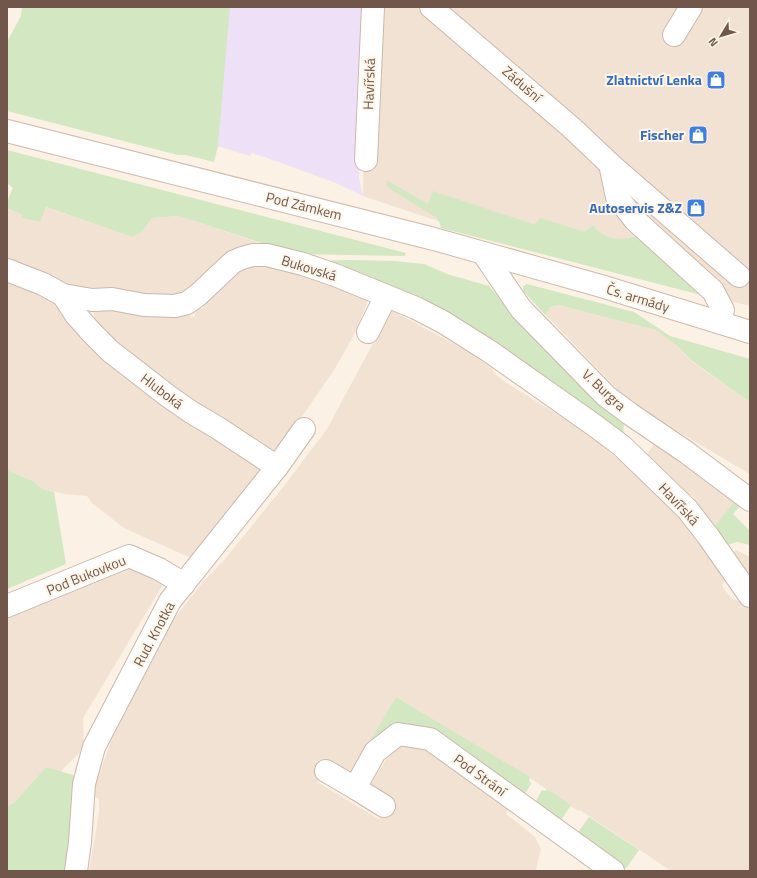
<svg xmlns="http://www.w3.org/2000/svg" width="757" height="878" viewBox="0 0 757 878" font-family="'Titillium Web',sans-serif">
  <rect width="100%" height="100%" fill="#fbf1e4"/>
  <g fill="#f2e2d3">
    <polygon points="366,7 750,7 750,306 513,246 363,196"/>
    <polygon points="45,207 132,237 142,232 152,218 179,216 257,242 254,249 244,245 241,253 194,288 179,293 163,297 136,299 101,287 91,294 7,264 7,208 24,215 22,218 40,222"/>
    <polygon points="263,261 369,298 354,335 334,370 294,428 271,457 131,360 94,320 94,311 103,306 183,314 194,317 197,309 203,308 207,300 232,273"/>
    <polygon points="7,277 45,293 72,325 262,469 193,559 124,528 92,503 87,496 65,494 42,489 33,481 7,470"/>
    <polygon points="555,305 558,305 656,330 675,344 692,362 750,402 750,474 633,405 615,392 617,389 546,315 546,313 548,310"/>
    <polygon points="391,310 465,350 492,368 494,373 505,382 592,436 610,453 624,463 634,466 688,524 726,576 725,580 722,585 724,589 732,599 748,603 750,605 750,871 671,871 580,810 578,811 523,773 396,697 350,774 329,762 317,782 379,819 391,799 370,786 395,745 414,741 509,806 506,814 535,837 541,849 536,869 538,871 89,871 99,812 99,799 94,796 93,791 113,736 173,620 203,582 225,559 284,486 327,429"/>
    <polygon points="657,440 735,501 714,527 692,504 695,498 664,478 645,457"/>
    <polygon points="736,550 750,557 750,584 731,555"/>
    <polygon points="137,565 165,581 83,718 84,748 60,772 46,767 15,802 7,806 7,616 39,605 71,588"/>
  </g>
  <polygon fill="#eee0f7" points="229,7 365,7 359,178 363,196 336,183 276,161 252,153 250,156 218,146"/>
  <g fill="#d3e7c3">
    <polygon points="22,7 230,7 218,146 214,162 186,155 178,155 7,111 7,42 21,16"/>
    <polygon points="7,150 406,253 405,256 295,254 179,216 152,218 142,232 132,237 46,207 40,222 22,218 23,215 7,208 7,202 13,188 7,183"/>
    <path d="M386 180 428 204 433 191 533 224 534 225 540 218 585 232 593 225C603 240 621 241 637 236L705 296 441 228 439 221 437 218 393 191 387 186Z"/>
    <polygon points="349,260 395,261 424,264 447,274 489,286 510,311 624,419 623,441 501,354 315,261"/>
    <polygon points="527,284 634,312 670,336 750,359 750,402 692,361 675,344 656,330 558,305 551,307 546,313 546,315 550,320 526,294 523,291 523,286"/>
    <polygon points="7,470 33,481 42,489 54,492 66,564 7,589"/>
    <polygon points="735,501 740,506 733,514 750,531 750,545 737,542 727,545 714,527"/>
    <polygon points="396,697 530,777 529,780 531,784 521,800 423,731 354,773 350,774"/>
    <polygon points="46,767 73,775 78,833 72,871 7,871 7,806 15,802"/>
    <polygon points="547,789 571,805 559,823 534,805 542,790 545,791"/>
    <polygon points="589,817 639,850 627,867 623,869 576,835"/>
  </g>
  <g fill="none" stroke-linecap="round" stroke-linejoin="round">
    <defs>
      <g id="street">
        <polyline points="431,7 572,128 610,164 739,276"/>
        <polyline points="674,35 691,7"/>
        <polyline points="366,160 373,7"/>
        <polyline points="610,164 617,197 635,220 713,291 723,310"/>
        <polyline points="483,253 521,309 606,396 630,414 686,452 750,500"/>
        <polyline points="7,270 43,284 63,295 92,300 112,299 144,305 175,306 187,303 198,295 233,262 242,258 253,255 267,255 303,264 335,275 416,308 443,322 489,351 594,425 622,446 687,509 708,536 750,596"/>
        <polyline points="63,295 76,315 92,333 110,351 168,396 191,412 218,428 277,467"/>
        <polyline points="368,332 386,296"/>
        <polyline points="7,606 129,556 159,569 184,584"/>
        <polyline points="326,771 355,788 375,752 398,734 430,739 613,871"/>
        <polyline points="355,788 384,806"/>
        <polyline points="76,871 80,842 84,784 94,747 170,601 277,467 304,429"/>
      </g>
      <polyline id="secondary" points="7,131 434,239 601,286 750,332"/>
    </defs>
    <use href="#street" stroke="#cbb8ab" stroke-width="24"/>
    <use href="#secondary" stroke="#d0baab" stroke-width="24"/>
    <use href="#street" stroke="#fff" stroke-width="22"/>
    <use href="#secondary" stroke="#fff" stroke-width="22"/>
  </g>
  <defs>
    <symbol id="shop-square" viewBox="-11 -11 22 22"><rect x="-9" y="-9" width="18" height="18" rx="4" fill="#3f7fe0" stroke="#fef5e9"/><path d="M-5-2.5h2.3a2.7 3.5 0 0 1 5.4 0H5L5.5 6h-11ZM-1.5-2.5h3a1.5 2.3 0 0 0-3 0Z" fill="#fff"/></symbol>
  </defs>
  <g fill-rule="evenodd">
    <use href="#shop-square" x="705" y="69" width="22" height="22"/>
    <use href="#shop-square" x="687" y="124" width="22" height="22"/>
    <use href="#shop-square" x="685" y="197" width="22" height="22"/>
  </g>
  <g text-anchor="middle" stroke-width="4" stroke-linejoin="round" paint-order="stroke">
    <g font-size="14" font-weight="bold" fill="#366cbe" stroke="#fef5e9" text-anchor="end">
      <text x="702" y="85">Zlatnictví Lenka</text>
      <text x="684" y="140">Fischer</text>
      <text x="682" y="213">Autoservis Z&amp;Z</text>
    </g>
    <g font-size="14" fill="#71574b" stroke="#fef5e9">
      <text transform="translate(369 84) rotate(-88)" y="5">Havířská</text>
      <text transform="translate(522 84) rotate(41)" y="5">Zádušní</text>
      <text transform="translate(304 206) rotate(14)" y="5">Pod Zámkem</text>
      <text transform="translate(309 268) rotate(17)" y="5">Bukovská</text>
      <text transform="translate(638 298) rotate(17)" y="5">Čs. armády</text>
      <text transform="translate(604 390) rotate(43)" y="5">V. Burgra</text>
      <text transform="translate(162 391) rotate(37)" y="5">Hluboká</text>
      <text transform="translate(679 504) rotate(47)" y="5">Havířská</text>
      <text transform="translate(86 575) rotate(-22)" y="5">Pod Bukovkou</text>
      <text transform="translate(154 634) rotate(-62)" y="5">Rud. Knotka</text>
      <text transform="translate(480 775) rotate(36)" y="5">Pod Strání</text>
    </g>
  </g>
  <rect width="757" height="878" fill="none" stroke="#71574b" stroke-width="16"/>
  <g transform="translate(721 36) rotate(232)" stroke="#fef5e9" stroke-width="3" paint-order="stroke">
  <path d="M0-3L7 15L0 10L-7 15Z" fill="#71574b"/>
  <text y="-6" font-size="11" font-weight="bold" text-anchor="middle" fill="#71574b">N</text>
  </g>
</svg>
